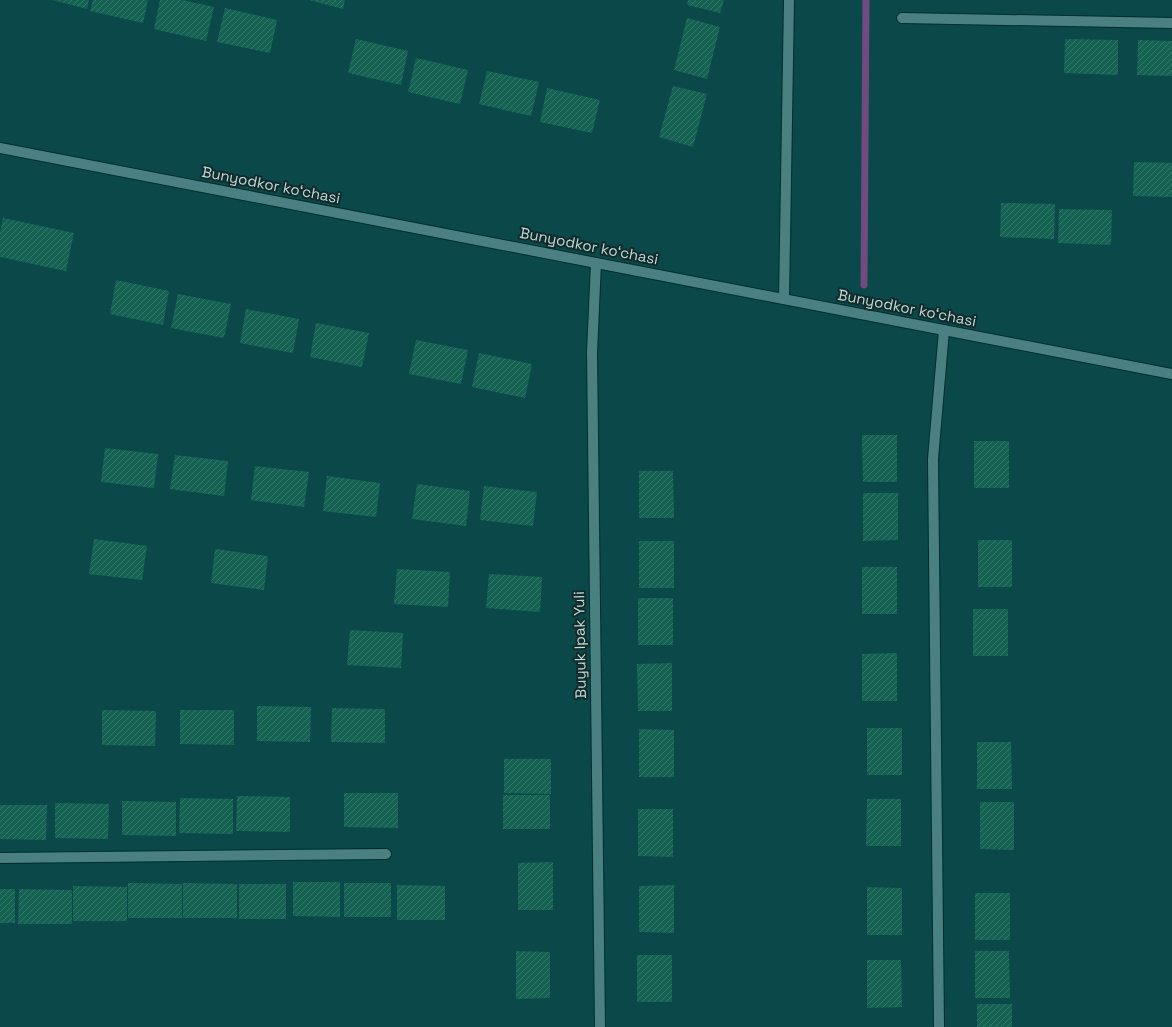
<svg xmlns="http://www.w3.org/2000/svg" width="1172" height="1027" viewBox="0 0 1172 1027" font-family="'Space Grotesk',sans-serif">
  <defs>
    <pattern id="building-hatch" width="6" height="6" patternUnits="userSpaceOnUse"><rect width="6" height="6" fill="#156253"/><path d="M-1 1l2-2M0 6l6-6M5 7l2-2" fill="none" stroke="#35786b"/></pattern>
  </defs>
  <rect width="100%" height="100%" fill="#0a4849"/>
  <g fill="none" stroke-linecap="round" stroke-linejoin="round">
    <polyline stroke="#714a7f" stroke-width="7" points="864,285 866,0"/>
  </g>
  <g fill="url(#building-hatch)">
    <polygon points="52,0 89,0 87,9"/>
    <polygon points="93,0 148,0 143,23 90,11"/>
    <polygon points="160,0 182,0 214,7 206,41 154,29"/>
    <polygon points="309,0 345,0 343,9"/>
    <polygon points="688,0 724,0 720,13 687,5"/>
    <polygon points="225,8 277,20 270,53 217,42"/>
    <polygon points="687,18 720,27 707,79 674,70"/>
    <polygon points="356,39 408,51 401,85 348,73"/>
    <polygon points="1065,39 1118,40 1118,75 1064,73"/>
    <polygon points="1138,40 1172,41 1172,76 1137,75"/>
    <polygon points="416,58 468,70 460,104 408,92"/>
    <polygon points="487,71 539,82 531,116 479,104"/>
    <polygon points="673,86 707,94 693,147 659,137"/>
    <polygon points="547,88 600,100 592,133 540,122"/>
    <polygon points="1134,162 1172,163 1172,197 1133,196"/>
    <polygon points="1001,203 1055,204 1054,239 1000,237"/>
    <polygon points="1059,209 1112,210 1111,245 1058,243"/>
    <polygon points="3,218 74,233 66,271 0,257 0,232"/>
    <polygon points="116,280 169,291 163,325 110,314"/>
    <polygon points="178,294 231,304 224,338 171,328"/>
    <polygon points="246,309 299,319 293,353 240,343"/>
    <polygon points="316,323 369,333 362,367 310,357"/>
    <polygon points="416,340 468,350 461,384 409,374"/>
    <polygon points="479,353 532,364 525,398 472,387"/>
    <polygon points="862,435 897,435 897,482 863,482"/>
    <rect x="974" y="441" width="35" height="47"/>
    <polygon points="105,448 158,454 154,488 101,482"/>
    <polygon points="175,455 228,461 224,496 170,489"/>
    <polygon points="255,466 309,472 304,507 251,500"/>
    <polygon points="639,471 673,471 674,518 639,518"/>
    <polygon points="327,476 380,483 376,517 323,511"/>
    <polygon points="417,484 470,491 466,526 412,519"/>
    <polygon points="484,486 537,492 533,526 480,520"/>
    <polygon points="863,493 898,493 898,540 863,541"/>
    <polygon points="94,539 147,546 142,580 89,574"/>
    <rect x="978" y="540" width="34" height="47"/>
    <rect x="639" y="541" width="35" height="47"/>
    <polygon points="215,549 268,556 264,590 211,583"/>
    <rect x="862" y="567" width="35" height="47"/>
    <polygon points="397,569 450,572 448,607 394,604"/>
    <polygon points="489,574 542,577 540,612 486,608"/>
    <rect x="638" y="598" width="35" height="47"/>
    <rect x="973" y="609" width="35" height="47"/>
    <polygon points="350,630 403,633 401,668 347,665"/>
    <polygon points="897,653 897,701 862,701 862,654"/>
    <polygon points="672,663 672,711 638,711 637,664"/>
    <polygon points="257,706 311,707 310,742 257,741"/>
    <polygon points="332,708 385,709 385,743 331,742"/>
    <polygon points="102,710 156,711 155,746 102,745"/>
    <polygon points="180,710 234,710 234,745 180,744"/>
    <rect x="867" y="728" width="35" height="47"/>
    <polygon points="639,729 674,730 674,777 639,777"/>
    <polygon points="977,742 1011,742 1012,789 977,789"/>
    <polygon points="504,759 551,759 551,794 504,793"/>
    <polygon points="344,793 398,793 398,828 344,827"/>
    <rect x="503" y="795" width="47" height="34"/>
    <polygon points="237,796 290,797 290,832 236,831"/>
    <polygon points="180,798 233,799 233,834 179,833"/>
    <polygon points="867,799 901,799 901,846 866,846"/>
    <polygon points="122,801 176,802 176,836 122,835"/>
    <polygon points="980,802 1014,802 1014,850 980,849"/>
    <polygon points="55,803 109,804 108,839 55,838"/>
    <polygon points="0,805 47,805 46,840 0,839"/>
    <polygon points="638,809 673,809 673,857 638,856"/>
    <polygon points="553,862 553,910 518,910 518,863"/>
    <polygon points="293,882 340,882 340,917 293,916"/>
    <polygon points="128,883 182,884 182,918 128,918"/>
    <polygon points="183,883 237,884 237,918 183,918"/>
    <rect x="344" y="883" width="47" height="34"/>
    <rect x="239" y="884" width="47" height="35"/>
    <polygon points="397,885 445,886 445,920 397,920"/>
    <polygon points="674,885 674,933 639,932 639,886"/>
    <polygon points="73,886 127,887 127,921 73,921"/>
    <polygon points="867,887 902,888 902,935 867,935"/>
    <rect x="0" y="889" width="15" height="34"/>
    <polygon points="19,889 72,890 72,924 18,924"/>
    <rect x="975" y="893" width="35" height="47"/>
    <polygon points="516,951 550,952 550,998 516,999"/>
    <polygon points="975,951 1009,951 1010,998 975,998"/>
    <rect x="637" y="955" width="35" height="47"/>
    <polygon points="867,960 901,960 902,1007 867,1008"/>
    <rect x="977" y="1004" width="35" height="23"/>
  </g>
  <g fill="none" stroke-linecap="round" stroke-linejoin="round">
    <defs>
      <g id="street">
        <polyline points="902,18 1172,23"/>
        <polyline points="596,263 592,352 600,1027"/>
        <polyline points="784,299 789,0"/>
        <polyline points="0,858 386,854"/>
        <polyline points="939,1027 933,459 944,330"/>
      </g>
      <polyline id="secondary" points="0,148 1172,374"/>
    </defs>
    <use href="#street" stroke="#002c2d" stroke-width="12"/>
    <use href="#secondary" stroke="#002c2d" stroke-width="12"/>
    <use href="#street" stroke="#4a8081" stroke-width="10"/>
    <use href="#secondary" stroke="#4a8081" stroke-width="10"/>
  </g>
  <g text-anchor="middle" stroke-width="4" stroke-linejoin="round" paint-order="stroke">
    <g font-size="15" fill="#bfdada" stroke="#132a2a">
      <text transform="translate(271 185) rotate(11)" y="5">Bunyodkor koʻchasi</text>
      <text transform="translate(589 246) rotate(11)" y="5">Bunyodkor koʻchasi</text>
      <text transform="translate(907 308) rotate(11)" y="5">Bunyodkor koʻchasi</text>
      <text transform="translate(580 645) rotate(-91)" y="5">Buyuk Ipak Yuli</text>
    </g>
  </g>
</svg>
